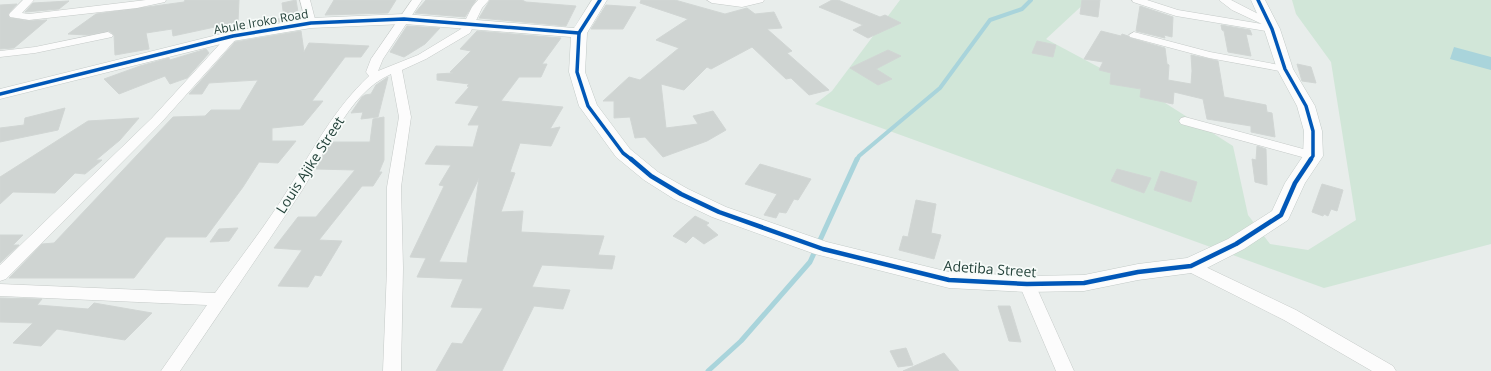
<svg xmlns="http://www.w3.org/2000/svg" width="1491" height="371" viewBox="0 0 1491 371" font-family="'Open Sans',sans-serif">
  <rect width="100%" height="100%" fill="#e8edeb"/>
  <polygon fill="#d1e6d8" points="900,0 1088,0 1046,39 1162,101 1233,146 1248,215 1270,244 1308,250 1356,220 1331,62 1296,14 1292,0 1491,0 1491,244 1324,288 815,104 832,91"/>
  <polygon fill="#a9d4db" points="1454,47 1491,57 1491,70 1450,59"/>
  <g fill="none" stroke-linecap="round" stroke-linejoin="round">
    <polyline stroke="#a9d4db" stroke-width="4" points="857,160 859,156 940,88 990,20 1022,9 1031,0"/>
    <polyline stroke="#a9d4db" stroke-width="5" points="708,371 741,341 810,262 857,159"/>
  </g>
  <g fill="#cfd4d2" stroke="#d1d6d4" fill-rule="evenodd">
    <polygon points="185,0 239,0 238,22 173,36 172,29 146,33 149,49 115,55 114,35 109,31 87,35 68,34 96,14 184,2"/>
    <polygon points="296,0 299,18 252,26 251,23 284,18 282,3"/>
    <polygon points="334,0 396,0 388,13 325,15"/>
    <polygon points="426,0 476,0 465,17 415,13"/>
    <polygon points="490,0 522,0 526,2 576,6 566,26 479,18"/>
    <polygon points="641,0 675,0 725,14 747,8 755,14 774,12 782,28 767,29 792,51 787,53 829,90 809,95 791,78 786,79 752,47 711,69 707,67 684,90 661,84 666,128 698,124 693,116 713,111 726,130 707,141 663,157 645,137 635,138 630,117 614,118 614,101 603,101 629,77 640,80 679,48 656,40 688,19 640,3"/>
    <polygon points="832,0 838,0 880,17 885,15 901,23 868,38 853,30 863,25 819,7"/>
    <polygon points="1082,0 1100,0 1098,17 1080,14"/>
    <polygon points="69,1 59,9 25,12 33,3"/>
    <polygon points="17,4 8,14 10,18 29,21 47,20 14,48 0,49 0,5"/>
    <polygon points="606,5 636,7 623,29 591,29"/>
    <polygon points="1140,6 1173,17 1172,37 1164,35 1165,38 1136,31"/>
    <polygon points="1221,25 1250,30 1252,35 1246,34 1251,56 1228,52 1224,31 1222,30"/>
    <polygon points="407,26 440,28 425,44 404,57 390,52"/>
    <polygon points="301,31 304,52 309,43 369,46 361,57 345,57 312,101 323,101 303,125 272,128 272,141 296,141 278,163 259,162 243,187 206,237 166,237 134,278 9,278 42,244 54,243 173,117 205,116 211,110 240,110 258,80 209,83 202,94 189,94 235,42"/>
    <path d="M477 31 561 38 542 64H547L541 77H519L501 101 563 107 550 129 560 127 551 146 520 143 510 172 515 173 501 212 523 211 521 232 604 236 598 255 615 256 612 269 542 265 532 287 570 290 563 309 534 306 502 371H436L452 343 462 344 483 308 451 307 463 279 417 277 426 258 410 257 444 186 439 185 451 165 425 164 436 146 473 147 479 125H468L479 106 455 103 469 87 467 86 469 84 437 80V74L453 73 450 72 471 51 460 49ZM479 178 467 263 439 262Z"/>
    <polygon points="1101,31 1121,36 1122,34 1128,36 1130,38 1165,48 1167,64 1169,65 1168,80 1191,84 1192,71 1191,55 1218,61 1224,97 1266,105 1267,112 1272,113 1275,137 1251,132 1251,126 1207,119 1203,99 1174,92 1173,104 1140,97 1141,89 1110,84 1111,73 1099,70 1103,62 1084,59"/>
    <polygon points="1037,41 1056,45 1053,57 1032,53"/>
    <polygon points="206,49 209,53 187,78 170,84 165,76 119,94 104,79 140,66 169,58 170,60"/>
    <polygon points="888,50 901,56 876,69 892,79 878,85 850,68"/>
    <polygon points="1297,64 1311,67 1316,83 1302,81"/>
    <polygon points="388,77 378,117 361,119 363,112 351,113 362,97 365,95 371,94 376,85"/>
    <polygon points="65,108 58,130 0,142 0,128 24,125 25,118"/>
    <polygon points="384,117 384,160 379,172 382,172 373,186 362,186 319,240 342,241 321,276 315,275 308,287 278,286 302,250 274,248 298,217 316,217 355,170 316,169 331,142 370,142 373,119"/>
    <polygon points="139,118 120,140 96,160 102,160 85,174 75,173 55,193 13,192 0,204 0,177 88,121"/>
    <polygon points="1257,146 1266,149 1267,185 1255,182 1252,159 1256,160"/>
    <polygon points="760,164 811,179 798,200 794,199 786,213 779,212 776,218 764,215 777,194 745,184"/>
    <polygon points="1117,169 1151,178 1144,193 1111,181"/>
    <polygon points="1161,171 1197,182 1191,202 1154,190"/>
    <polygon points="1322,184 1343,190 1337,211 1331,209 1328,216 1324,214 1323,216 1312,212"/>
    <polygon points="916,200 936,204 931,233 941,235 934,259 899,250 903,236 908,237"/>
    <polygon points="695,216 709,223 706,225 718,235 704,244 693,236 686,243 673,236"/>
    <polygon points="238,228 229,241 210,242 219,229"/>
    <polygon points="0,235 23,235 13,245 19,245 0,263"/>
    <polygon points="0,298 42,299 37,305 88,309 94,303 152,313 125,340 57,329 41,346 13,343 33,323 0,322"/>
    <polygon points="998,306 1010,306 1021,342 1009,341"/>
    <polygon points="906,348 913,365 898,367 890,351"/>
    <polygon points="944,353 959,371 903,371"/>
  </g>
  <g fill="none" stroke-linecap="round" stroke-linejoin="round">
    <defs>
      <g id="street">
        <polygon points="23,0 34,0 22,13 29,14 146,0 166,0 165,2 137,8 29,20 10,17 9,15 10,13"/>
        <polygon points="300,0 310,0 316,23 315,25 311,26 306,23"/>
        <path d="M412 0H422L383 59 378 71 418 55 461 29 472 7 478 0H489L482 8 470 33 426 59 402 70 411 117 401 187 403 268 401 371H383L387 268V187L399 117 391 74C346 94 325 156 299 195 259 255 220 312 180 371H161L207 305 0 296V284L215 293C240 258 267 224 289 188 314 148 334 109 369 76L366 72 371 59Z"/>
        <polygon points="707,0 764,0 763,2 742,7 712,3"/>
        <polygon points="1132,0 1147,0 1178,10 1262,24 1232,10 1219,0 1231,0 1272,21 1273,23 1271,26 1277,29 1272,32 1176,16 1133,2"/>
        <polygon points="108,32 113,35 112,37 35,53 0,57 0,51 35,47"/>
        <polygon points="1134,32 1210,52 1285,66 1291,69 1285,72 1209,58 1130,37 1129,35"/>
        <polygon points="233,33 237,34 238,36 237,38 160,124 6,279 0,281 0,265 152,118 229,34"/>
        <polygon points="1185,117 1318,153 1320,156 1318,159 1313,160 1181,124 1179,121 1181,118"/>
        <polygon points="1191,260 1296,310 1393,366 1396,371 1372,371 1284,320 1185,270 1183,266 1185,262"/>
        <polygon points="1027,278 1033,280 1035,284 1074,371 1056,371 1019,284 1021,280"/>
      </g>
      <polygon id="secondary" points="592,0 607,0 587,33 585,72 597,105 630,149 658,172 688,189 726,207 827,242 949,272 1027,276 1084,275 1138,264 1187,258 1228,239 1272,211 1285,183 1303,156 1304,131 1297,106 1277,69 1264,29 1251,0 1265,0 1280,29 1293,69 1315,106 1322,131 1323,156 1305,183 1288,220 1244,249 1199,272 1138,280 1084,291 1027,292 949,288 815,254 712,217 674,199 644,180 616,157 579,106 569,72 571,37 404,24 311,28 233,41 0,99 0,89 233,31 311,18 404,14 574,28"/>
    </defs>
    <use href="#street" stroke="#c5cac8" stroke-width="1"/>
    <use href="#secondary" stroke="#c3cbc8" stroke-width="1"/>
    <use href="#street" fill="#fcfcfc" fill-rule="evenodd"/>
    <use href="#secondary" fill="#fcfcfc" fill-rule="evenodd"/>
    <defs>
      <g id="cycleway-far1">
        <polyline points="600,0 579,33 577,72 588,106 623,153 632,160"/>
        <polyline points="1258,0 1272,29 1285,69 1306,106 1313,131 1313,156 1310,160"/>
        <polyline points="0,94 233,36 311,23 404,19 579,33"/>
      </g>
      <polyline id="cycleway" points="631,159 651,176 681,194 719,212 823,249 949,280 1027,284 1084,283 1138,272 1191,266 1236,244 1281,215 1295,183 1311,159"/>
    </defs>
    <use href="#cycleway-far1" stroke="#f7fbf9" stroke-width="5.5"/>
    <use href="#cycleway" stroke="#f7fbf9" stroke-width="7"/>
    <use href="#cycleway-far1" stroke="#0057b8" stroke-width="3.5"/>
    <use href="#cycleway" stroke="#0057b8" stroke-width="4.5"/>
  </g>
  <g text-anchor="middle" stroke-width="3.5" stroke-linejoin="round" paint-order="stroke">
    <g font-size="12" fill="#24423a" stroke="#f7fbf9">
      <text transform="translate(261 22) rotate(-10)" y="4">Abule Iroko Road</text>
    </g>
    <g font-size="14" fill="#24423a" stroke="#f7fbf9">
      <text transform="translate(310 165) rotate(-57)" y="5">Louis Ajike Street</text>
      <text transform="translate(990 269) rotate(4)" y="5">Adetiba Street</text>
    </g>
  </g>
</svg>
